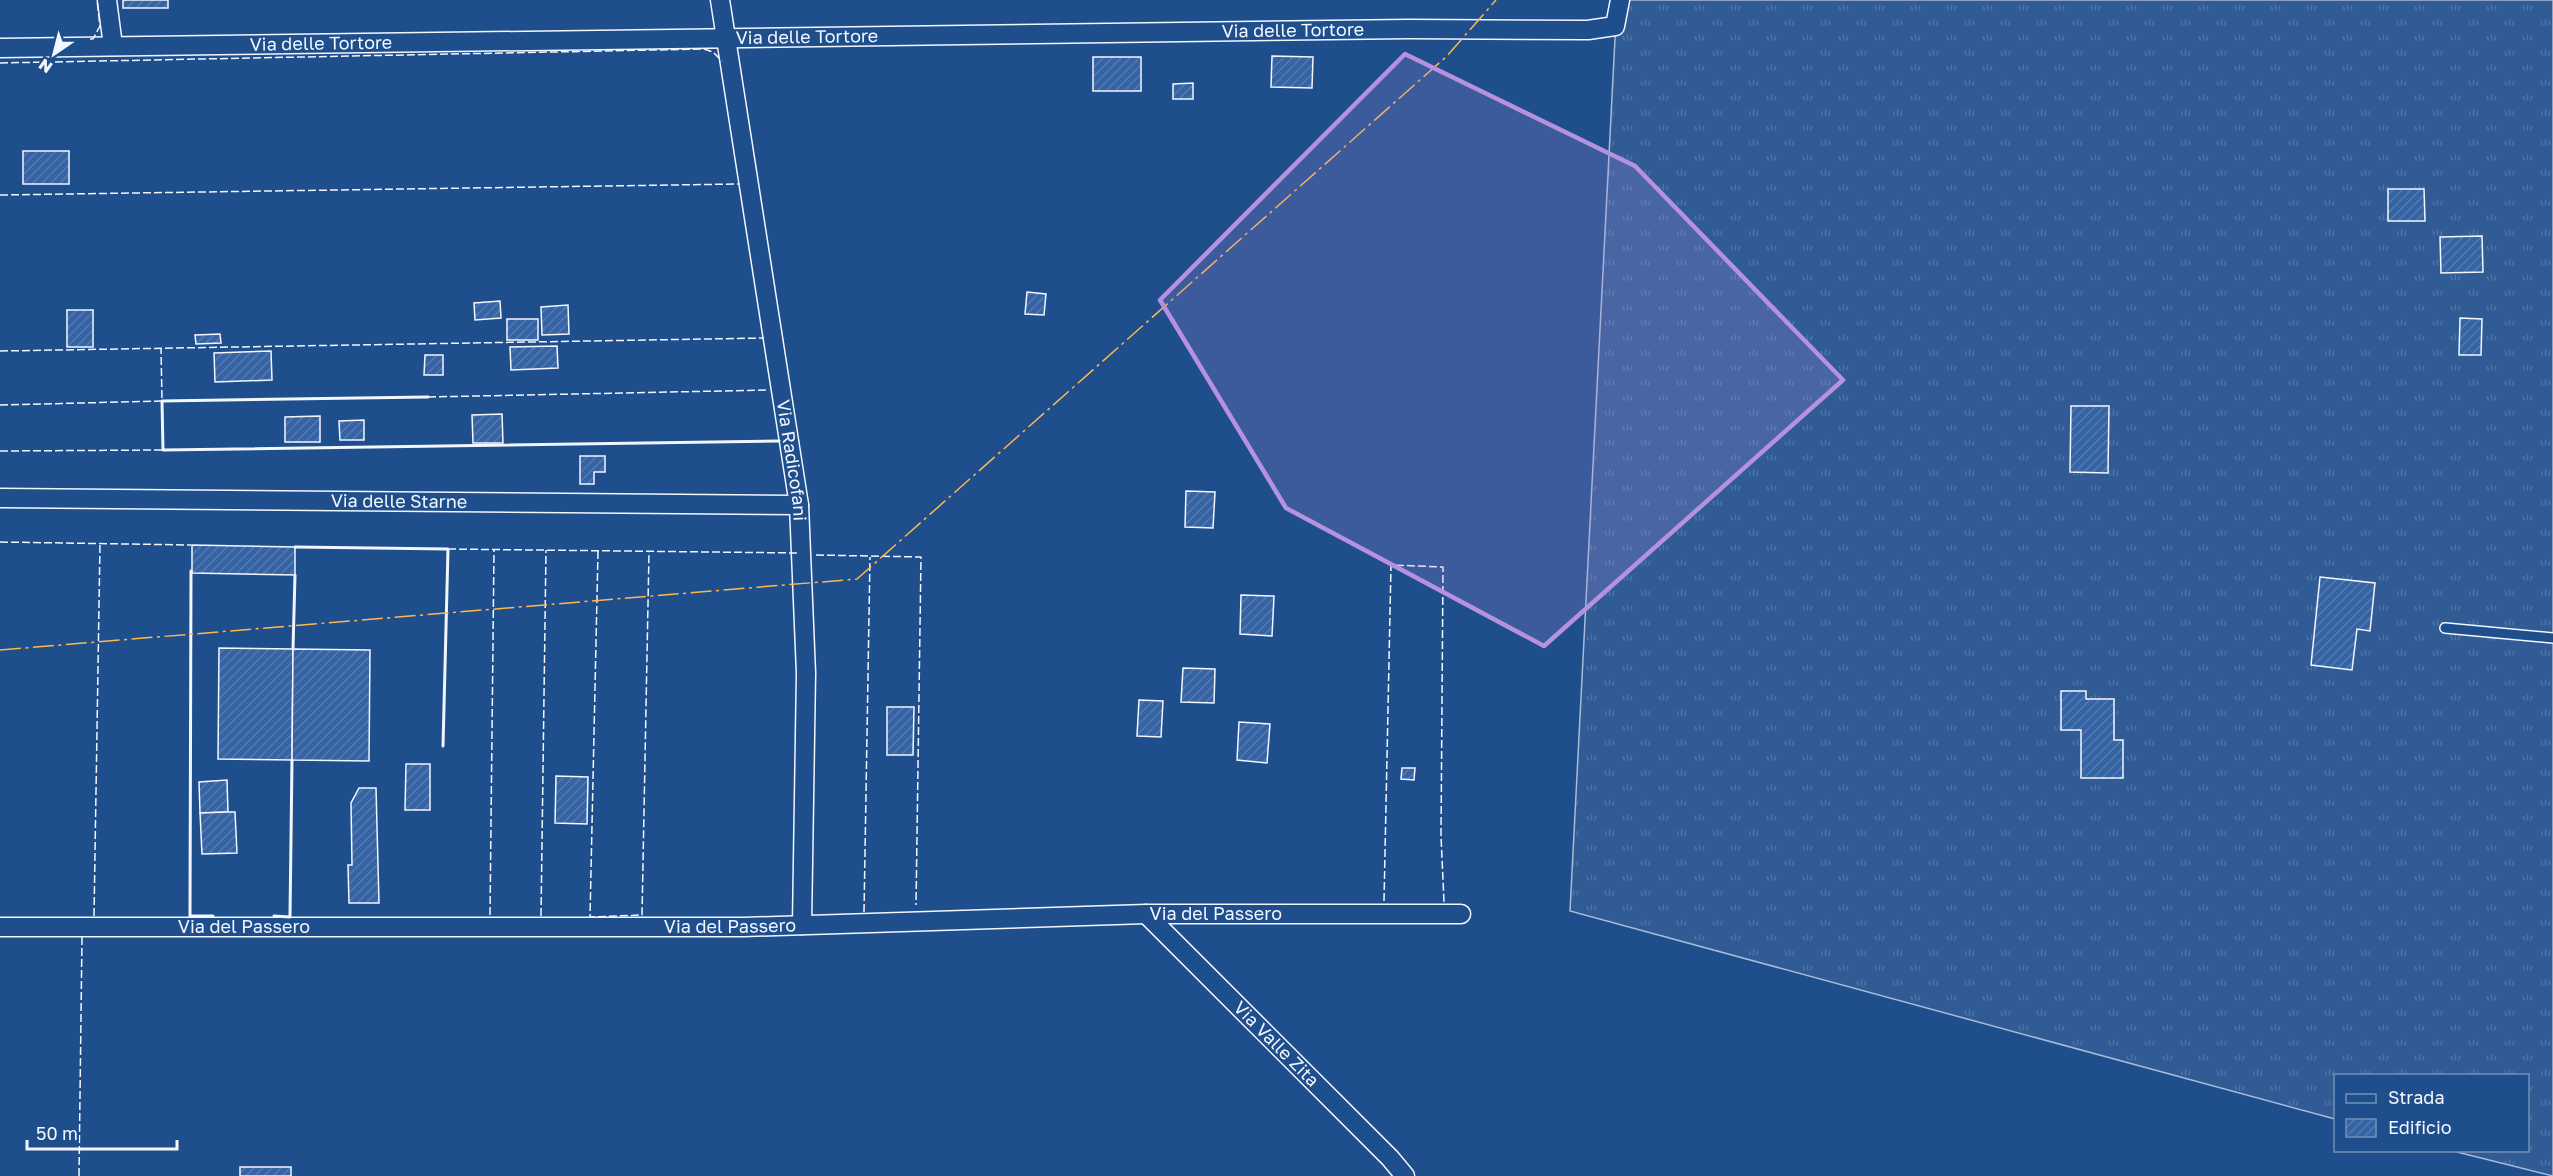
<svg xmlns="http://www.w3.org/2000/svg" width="2553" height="1176" viewBox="0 0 2553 1176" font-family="'Golos Text',sans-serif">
  <defs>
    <pattern id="grass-tufts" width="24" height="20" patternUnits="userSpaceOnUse" patternTransform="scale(1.5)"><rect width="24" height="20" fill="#305b95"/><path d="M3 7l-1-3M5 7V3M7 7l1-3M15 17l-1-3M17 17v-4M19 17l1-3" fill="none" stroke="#4e73a5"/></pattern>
    <pattern id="building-hatch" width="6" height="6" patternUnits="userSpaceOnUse" patternTransform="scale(1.5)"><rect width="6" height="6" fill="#3563a3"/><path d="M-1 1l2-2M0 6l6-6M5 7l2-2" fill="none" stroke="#537ab1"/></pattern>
  </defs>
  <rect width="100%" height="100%" fill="#1f4e8c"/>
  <polygon fill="url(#grass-tufts)" stroke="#a8bbd7" stroke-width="1.5" points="1617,0 2553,0 2553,1176 2453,1151 2528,1150 2528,1076 2336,1076 2335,1119 1570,911"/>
  <g fill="url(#building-hatch)" stroke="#f2f6ff" stroke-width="1.5">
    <rect x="123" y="0" width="45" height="8"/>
    <polygon points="1272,56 1313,57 1312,88 1271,87"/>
    <rect x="1093" y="57" width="48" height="34"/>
    <polygon points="1193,83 1193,99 1173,99 1173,84"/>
    <rect x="23" y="151" width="46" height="33"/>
    <polygon points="2388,189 2424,189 2425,221 2388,221"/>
    <polygon points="2482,236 2483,272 2441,273 2440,237"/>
    <polygon points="1027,292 1046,294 1044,315 1025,314"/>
    <polygon points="500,301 501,318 475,320 474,303"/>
    <polygon points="568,305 569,334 542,335 541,307"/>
    <rect x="67" y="310" width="26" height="37"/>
    <polygon points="2460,318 2482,319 2481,355 2459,355"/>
    <rect x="507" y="319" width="31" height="21"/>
    <polygon points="220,334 221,343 196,344 195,335"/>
    <polygon points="557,346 558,368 511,370 510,347"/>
    <polygon points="271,351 272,380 215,382 214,353"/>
    <polygon points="425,355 443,355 443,375 424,375"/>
    <polygon points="2071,406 2109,406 2108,473 2070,472"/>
    <polygon points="502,414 503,443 473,443 472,415"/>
    <polygon points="320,416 320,442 285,442 285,417"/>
    <polygon points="364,420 364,440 340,440 339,421"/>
    <polygon points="580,456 605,456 605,472 594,472 594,484 580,484"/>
    <polygon points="1186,491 1215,492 1213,528 1185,527"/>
    <polygon points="192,545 295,547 295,575 192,573"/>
    <polygon points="2320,577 2375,583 2370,631 2357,629 2352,670 2311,665"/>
    <polygon points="1241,595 1274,596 1272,636 1240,634"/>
    <polygon points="219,648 293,649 292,760 218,759"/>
    <polygon points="293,649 370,650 369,761 292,760"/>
    <polygon points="1183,668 1215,669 1214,703 1181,702"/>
    <polygon points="2061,691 2086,691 2086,699 2114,699 2114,740 2123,740 2123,778 2081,778 2081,730 2061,730"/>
    <polygon points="1139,700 1163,701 1161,737 1137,736"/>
    <polygon points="887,707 914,707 913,755 887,755"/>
    <polygon points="1239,722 1270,724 1267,763 1237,760"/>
    <polygon points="406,764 430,764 430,810 405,810"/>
    <polygon points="1402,768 1415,768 1414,780 1401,779"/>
    <polygon points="556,776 588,777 587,824 555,823"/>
    <polygon points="227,780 228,812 200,813 199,782"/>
    <polygon points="359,788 376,788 379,903 349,903 348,865 352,865 351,803"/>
    <polygon points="228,812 235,812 237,853 202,854 200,813"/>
    <rect x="240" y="1167" width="51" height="9"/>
  </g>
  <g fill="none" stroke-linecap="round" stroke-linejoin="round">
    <defs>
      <polyline id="service" points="2445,628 2553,638"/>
      <g id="minor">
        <polyline points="107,0 113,46"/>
        <path id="s1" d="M720 0 799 505 806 673 802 925"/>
        <path id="s2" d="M0 48 1408 29 1588 30 1615 26 1620 0"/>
        <path id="s3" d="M0 498 799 505"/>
        <path id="s4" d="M1146 914 1390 1158 1405 1176"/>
        <path id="s5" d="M0 927H744L1146 914H1461"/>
      </g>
    </defs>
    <use href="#service" stroke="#f2f6ff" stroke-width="12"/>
    <use href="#minor" stroke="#f2f6ff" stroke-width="21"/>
    <use href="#service" stroke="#1f4e8c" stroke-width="9"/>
    <use href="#minor" stroke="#1f4e8c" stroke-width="18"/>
    <g stroke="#f2f6ff" stroke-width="1.5" stroke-dasharray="8 3" stroke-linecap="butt">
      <polyline points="90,39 93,39 100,26 97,0"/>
      <polyline points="0,63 704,49 713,52 722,61"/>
      <polyline points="0,195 739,184"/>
      <polyline points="0,351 764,338"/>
      <polyline points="428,397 769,390"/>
      <polyline points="0,405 162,401 161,348"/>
      <polyline points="0,451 163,450"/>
      <polyline points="0,542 191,545"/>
      <polyline points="448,549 797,553"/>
      <polyline points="598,551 590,917 642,915 649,552"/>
      <polyline points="816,555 921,557 916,905"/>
      <polyline points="1384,901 1391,565 1443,567 1441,836 1444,902"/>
      <polyline points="864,912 870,557"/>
      <polyline points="490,915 494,550"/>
      <polyline points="94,916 100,544"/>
      <polyline points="541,916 546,550"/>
      <polyline points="79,1176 82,937"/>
    </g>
    <g stroke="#f2f6ff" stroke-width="3">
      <polyline points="428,397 162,401 163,450 779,441"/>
      <polyline points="295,547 448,549 443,746"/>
      <polyline points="191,571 190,916 213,916"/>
      <polyline points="293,649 295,575"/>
      <polyline points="274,916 290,917 292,760"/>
    </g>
    <polyline stroke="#ffb74d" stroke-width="1.5" stroke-dasharray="21 4.5 3 4.5" stroke-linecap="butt" points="0,650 857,579 1447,56 1496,0"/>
  </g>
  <path fill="#b691df" fill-opacity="0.2" stroke="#b691df" stroke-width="4.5" stroke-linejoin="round" d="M1405 54 1635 166 1843 380 1544 646 1286 508 1160 300Z"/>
  <g text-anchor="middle" stroke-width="4.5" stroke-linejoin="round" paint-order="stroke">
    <g font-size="18" fill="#f2f6ff" stroke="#1f4e8c">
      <text dy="6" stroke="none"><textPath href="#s2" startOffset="1293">Via delle Tortore</textPath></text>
      <text dy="6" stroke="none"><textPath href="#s2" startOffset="807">Via delle Tortore</textPath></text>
      <text dy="6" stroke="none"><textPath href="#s2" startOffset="321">Via delle Tortore</textPath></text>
      <text dy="6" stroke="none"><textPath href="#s1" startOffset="466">Via Radicofani</textPath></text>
      <text dy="6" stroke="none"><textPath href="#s3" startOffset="399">Via delle Starne</textPath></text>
      <text dy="6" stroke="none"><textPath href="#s5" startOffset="1216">Via del Passero</textPath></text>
      <text dy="6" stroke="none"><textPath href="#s5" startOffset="244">Via del Passero</textPath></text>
      <text dy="6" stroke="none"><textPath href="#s5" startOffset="730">Via del Passero</textPath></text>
      <text dy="6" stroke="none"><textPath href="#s4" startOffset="184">Via Valle Zita</textPath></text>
    </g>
  </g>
  <rect x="2334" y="1074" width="195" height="78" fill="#1f4e8c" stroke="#7391ba" stroke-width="1.5"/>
  <rect x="2346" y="1094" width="30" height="9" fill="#1f4e8c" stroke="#7391ba" stroke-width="1.5"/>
  <text x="2388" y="1104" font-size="18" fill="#f2f6ff">Strada</text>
  <rect x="2346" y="1119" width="30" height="18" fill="url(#building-hatch)" stroke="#7391ba" stroke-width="1.5"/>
  <text x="2388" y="1134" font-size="18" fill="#f2f6ff">Edificio</text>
  <g transform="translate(54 54) rotate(215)" stroke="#1f4e8c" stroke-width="4.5" paint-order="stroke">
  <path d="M0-4.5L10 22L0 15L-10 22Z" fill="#f2f6ff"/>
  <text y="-9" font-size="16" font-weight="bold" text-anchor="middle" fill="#f2f6ff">N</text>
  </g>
  <path d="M27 1140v9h150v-9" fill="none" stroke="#f2f6ff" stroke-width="3"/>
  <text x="36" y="1140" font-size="18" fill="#f2f6ff" stroke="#1f4e8c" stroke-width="4.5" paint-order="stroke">50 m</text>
</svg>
